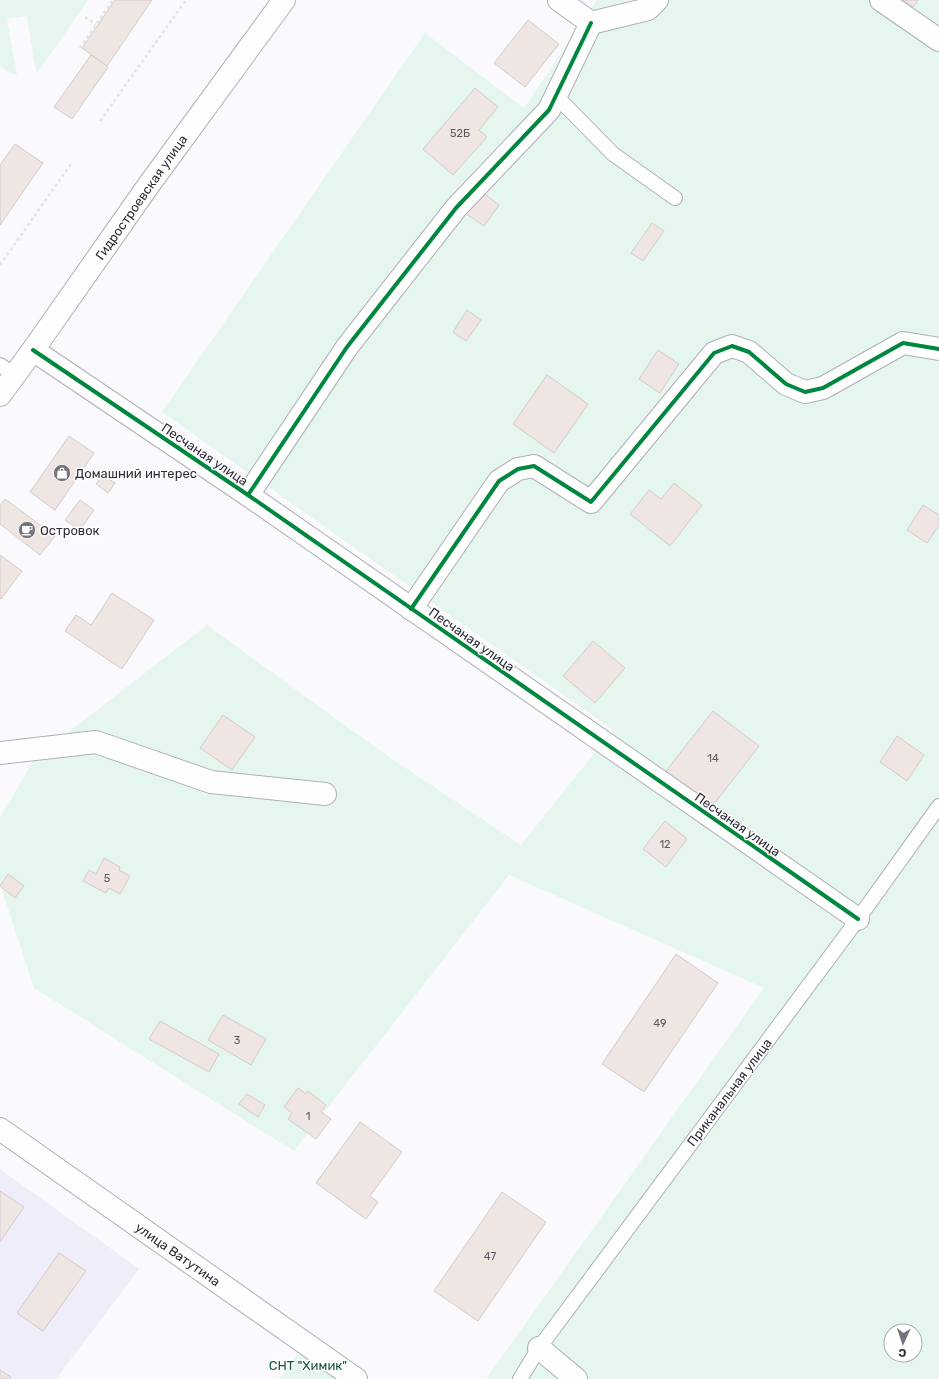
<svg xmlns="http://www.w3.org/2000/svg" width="939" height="1379" viewBox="0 0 939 1379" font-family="Rubik,sans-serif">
  <rect width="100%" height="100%" fill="#faf9fe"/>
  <polygon fill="#efedf9" points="0,1169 139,1269 56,1379 0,1379"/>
  <g fill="#e5f6ef" fill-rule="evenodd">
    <polygon points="0,0 88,0 38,72 36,72 27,16 7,19 17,75 12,74 0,66"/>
    <path d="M597 0H628L632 3 635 0H939V1379H486L764 988 509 875 294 1151 34 988 0 884V818L35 758 207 625 379 750 521 845 613 730 162 412 425 33 524 108ZM891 1331H915V1355H891Z"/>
    <polygon points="304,1346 356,1379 279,1379"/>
  </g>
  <g fill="#efe5e2" stroke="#d4cccb">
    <polygon points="115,0 152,0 107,66 82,48"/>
    <polygon points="903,0 918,0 913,7"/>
    <polygon points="528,20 559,44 525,87 494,63"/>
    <polygon points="91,55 108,67 72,119 54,107"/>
    <polygon points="475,88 498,107 479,130 487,137 453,175 423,149"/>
    <polygon points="15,144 43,163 0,225 0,165"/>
    <polygon points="481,191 499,205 484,226 465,213"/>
    <polygon points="652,223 664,231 643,261 631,253"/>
    <polygon points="467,310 481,320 466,341 453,332"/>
    <polygon points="658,350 679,364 660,393 639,379"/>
    <polygon points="547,375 588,404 554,453 513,424"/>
    <polygon points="69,436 94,453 55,510 30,492"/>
    <polygon points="103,475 115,483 108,493 96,484"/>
    <polygon points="674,483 702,505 670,546 630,514 649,490 661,499"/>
    <polygon points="5,499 55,536 40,555 0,524 0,505"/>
    <polygon points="80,500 94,510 80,530 65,520"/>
    <polygon points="923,505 939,515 939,525 927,543 907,530"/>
    <polygon points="0,555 22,571 1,599 0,598"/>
    <polygon points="112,593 154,620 122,669 65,631 76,615 91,625"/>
    <polygon points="593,641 625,668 595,703 563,676"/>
    <polygon points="713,711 759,746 714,804 685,787 666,771"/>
    <polygon points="223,715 255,737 232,770 200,748"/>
    <polygon points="897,736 924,755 907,781 880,762"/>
    <polygon points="665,821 687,839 666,867 643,849"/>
    <polygon points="104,858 120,867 119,870 130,876 120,894 109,888 106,893 83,881 89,870 96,874"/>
    <polygon points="8,874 24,886 15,898 0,886"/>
    <polygon points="676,954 718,983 644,1092 602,1064"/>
    <polygon points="223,1015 266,1039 251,1065 208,1040"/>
    <polygon points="160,1021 219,1054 209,1072 149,1039"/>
    <polygon points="298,1088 306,1094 308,1091 326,1105 321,1112 331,1119 316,1139 288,1119 292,1113 284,1107"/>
    <polygon points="247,1094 265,1105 258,1117 239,1104"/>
    <polygon points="360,1122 402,1152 370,1196 378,1202 366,1219 316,1183"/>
    <polygon points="0,1191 24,1207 0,1242"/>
    <polygon points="502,1192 546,1222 478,1321 434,1291"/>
    <polygon points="59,1253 86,1271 43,1331 17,1313"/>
    <polygon points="0,1370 11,1377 9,1379 0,1379"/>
  </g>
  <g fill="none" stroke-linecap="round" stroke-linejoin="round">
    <defs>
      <g id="service">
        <polyline points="556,96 613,154 675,198"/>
        <polyline points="0,365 15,375"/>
        <polyline points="520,1379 539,1348 858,919 939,806"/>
      </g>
      <g id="minor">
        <polyline points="559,0 591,23 648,9 657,0"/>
        <polyline points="881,0 939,40"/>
        <polyline points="33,350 248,495 858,919"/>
        <polyline points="248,495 347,347 456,208 549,110 591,23"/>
        <polyline points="411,609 499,481 518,469 534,466 591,502 714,353 732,346 749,352 786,384 805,392 823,388 903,343 939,349"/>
        <polyline points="0,753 96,742 211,782 325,794"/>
        <polyline points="0,1129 356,1379"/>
        <polyline points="539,1348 576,1379"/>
      </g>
      <polyline id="tertiary" points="0,395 33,350 148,186 284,0"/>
    </defs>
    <use href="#service" stroke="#b0afb7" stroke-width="16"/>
    <use href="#minor" stroke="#b0afb7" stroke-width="24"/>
    <use href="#tertiary" stroke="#b0afb7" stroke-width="24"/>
    <g stroke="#e4e3e5" stroke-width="2.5" stroke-dasharray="3 3" stroke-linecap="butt">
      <polyline points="85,17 96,24"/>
      <polyline points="80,48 113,0"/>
      <polyline points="100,121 186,0"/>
      <polyline points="0,265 71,164"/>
    </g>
    <use href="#service" stroke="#fefeff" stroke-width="14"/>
    <use href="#minor" stroke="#fefeff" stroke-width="22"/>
    <use href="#tertiary" stroke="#fefeff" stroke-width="22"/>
    <defs>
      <g id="cycleway">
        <polyline points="33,350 248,495 858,919"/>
        <polyline points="248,495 347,347 456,208 549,110 591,23"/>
        <polyline points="411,609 499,481 518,469 534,466 591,502 714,353 732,346 749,352 786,384 805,392 823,388 903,343 939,349"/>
      </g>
    </defs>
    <use href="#cycleway" stroke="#fff" stroke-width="6"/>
    <use href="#cycleway" stroke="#00873e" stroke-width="4"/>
  </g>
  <defs>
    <symbol id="shop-disc" viewBox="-11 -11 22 22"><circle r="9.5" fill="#75747e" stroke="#fff"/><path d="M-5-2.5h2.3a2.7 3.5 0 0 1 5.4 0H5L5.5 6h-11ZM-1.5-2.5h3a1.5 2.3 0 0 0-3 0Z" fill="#fff"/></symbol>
    <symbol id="cafe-disc" viewBox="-11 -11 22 22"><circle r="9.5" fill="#75747e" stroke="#fff"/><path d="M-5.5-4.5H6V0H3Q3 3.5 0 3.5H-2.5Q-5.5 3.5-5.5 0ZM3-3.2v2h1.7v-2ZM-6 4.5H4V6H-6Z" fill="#fff"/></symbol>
  </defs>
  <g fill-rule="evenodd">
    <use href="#shop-disc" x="52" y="463" width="20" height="20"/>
    <use href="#cafe-disc" x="17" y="520" width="20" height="20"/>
  </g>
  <g text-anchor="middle" stroke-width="3" stroke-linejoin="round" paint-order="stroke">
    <g font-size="11" fill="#5e5a63">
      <text x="460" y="137">52Б</text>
      <text x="713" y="762">14</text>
      <text x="665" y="848">12</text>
      <text x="107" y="882">5</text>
      <text x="660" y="1027">49</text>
      <text x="237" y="1044">3</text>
      <text x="308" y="1120">1</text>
      <text x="490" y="1260">47</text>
    </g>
    <g font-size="13" fill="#2e2c39" stroke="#fff">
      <text transform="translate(141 197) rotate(-55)" y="5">Гидростроевская улица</text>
      <text transform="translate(205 454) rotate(34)" y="5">Песчаная улица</text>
      <text transform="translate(472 639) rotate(35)" y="5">Песчаная улица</text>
      <text transform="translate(738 824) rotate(35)" y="5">Песчаная улица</text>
      <text transform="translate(729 1092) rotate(-53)" y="5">Приканальная улица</text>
      <text transform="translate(178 1254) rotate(35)" y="5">улица Ватутина</text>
    </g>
    <g font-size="13" fill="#2e2c39" stroke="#fff" text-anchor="start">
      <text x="75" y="478">Домашний интерес</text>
      <text x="40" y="535">Островок</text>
    </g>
    <g font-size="13" fill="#15543b" stroke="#fff">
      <text x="308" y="1370">СНТ "Химик"</text>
    </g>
  </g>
  <g transform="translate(903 1343) rotate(183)"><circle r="19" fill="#ffffff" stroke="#ababb0"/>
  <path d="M0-3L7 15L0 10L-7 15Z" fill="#75747e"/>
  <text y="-6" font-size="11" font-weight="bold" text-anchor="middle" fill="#2e2c39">С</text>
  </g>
</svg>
